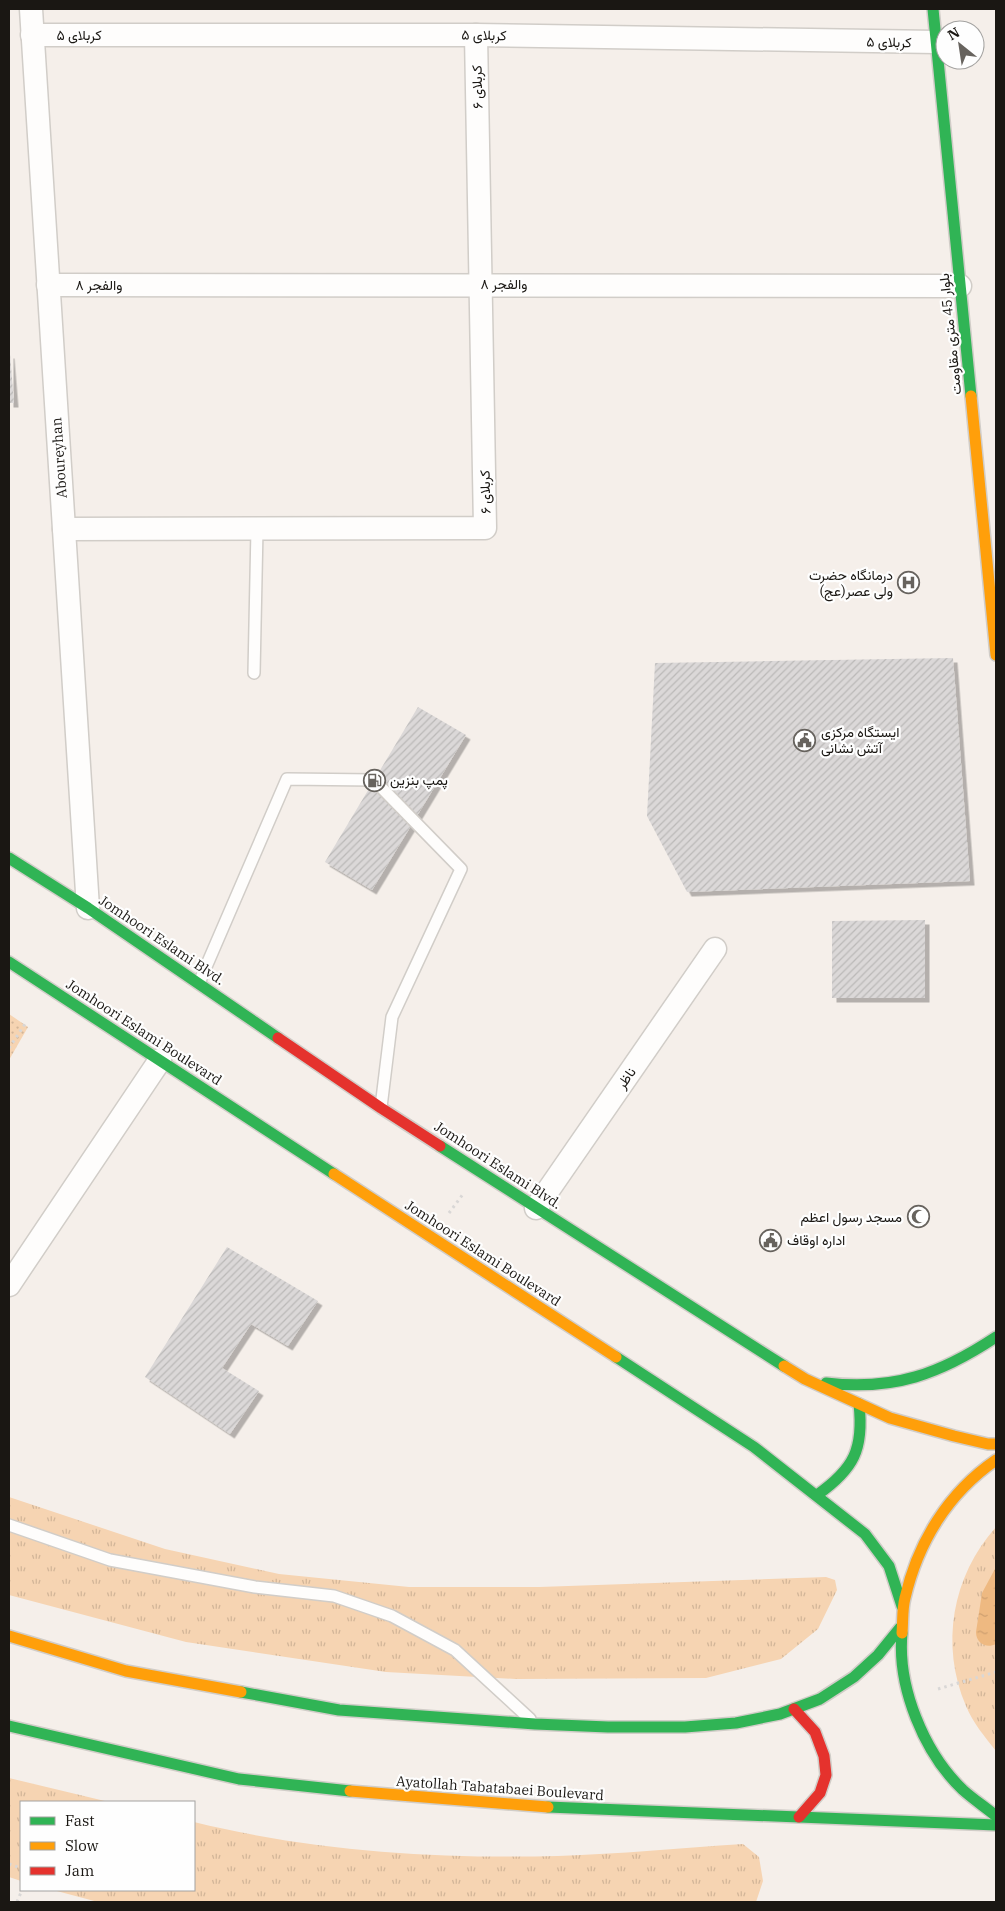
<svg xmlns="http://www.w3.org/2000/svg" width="1005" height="1911" viewBox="0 0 1005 1911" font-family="'IBM Plex Serif',Vazirmatn,serif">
  <defs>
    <pattern id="grass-tufts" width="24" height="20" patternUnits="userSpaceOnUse" patternTransform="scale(1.25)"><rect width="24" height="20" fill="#f6d4b2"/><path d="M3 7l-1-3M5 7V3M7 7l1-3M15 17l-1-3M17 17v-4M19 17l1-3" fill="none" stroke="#d2b598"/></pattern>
    <pattern id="park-dots" width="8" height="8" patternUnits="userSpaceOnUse" patternTransform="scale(1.25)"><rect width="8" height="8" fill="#f6d4b2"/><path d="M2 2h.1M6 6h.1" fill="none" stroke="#d2b598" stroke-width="1.8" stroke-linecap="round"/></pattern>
    <pattern id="water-ripples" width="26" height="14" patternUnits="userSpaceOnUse" patternTransform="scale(1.25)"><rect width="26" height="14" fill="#eeb981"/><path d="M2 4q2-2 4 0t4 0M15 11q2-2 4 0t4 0" fill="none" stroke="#cc9e6f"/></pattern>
    <pattern id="building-hatch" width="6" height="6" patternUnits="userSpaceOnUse" patternTransform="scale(1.25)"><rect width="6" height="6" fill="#dbd8d8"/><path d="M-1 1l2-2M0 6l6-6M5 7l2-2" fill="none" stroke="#bbb9b8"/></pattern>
    <filter id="shadow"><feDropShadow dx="4.5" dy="4.5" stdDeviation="0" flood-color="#0004"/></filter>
  </defs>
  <rect width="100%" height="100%" fill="#f5efea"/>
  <g fill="url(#grass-tufts)">
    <polygon points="9,1497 165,1549 279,1574 409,1587 539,1587 826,1577 835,1580 837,1590 818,1629 781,1659 706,1678 515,1679 386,1672 186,1642 9,1595"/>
    <path d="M996 1527V1751C985 1737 973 1723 966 1706 940 1645 952 1576 996 1527Z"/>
    <polygon points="9,1778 109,1802 21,1802 21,1881 9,1877"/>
    <path d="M194 1822C312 1851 437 1859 558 1856 619 1854 681 1848 743 1844L759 1857 763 1881 756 1902H98L53 1890H194Z"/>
  </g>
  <polygon fill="url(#park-dots)" points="9,1014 28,1027 9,1060"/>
  <path fill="url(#water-ripples)" d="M996 1567V1644C986 1649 976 1643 976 1632L982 1593Z"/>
  <g fill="url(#building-hatch)" filter="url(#shadow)">
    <polygon points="9,354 10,354 14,403 9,403"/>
    <polygon points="953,658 970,881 687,892 647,816 655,663"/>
    <polygon points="418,707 466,735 372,890 325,862"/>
    <polygon points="925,920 925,998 832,998 832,921"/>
    <polygon points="227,1247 318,1301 288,1346 251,1324 222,1368 259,1391 230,1434 145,1377"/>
  </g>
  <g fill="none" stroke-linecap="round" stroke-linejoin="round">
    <defs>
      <g id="lane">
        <polyline points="254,673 257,529"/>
        <polyline points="199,983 287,779 374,780 461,869 392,1017 381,1107"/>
        <polyline points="9,1525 110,1560 255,1587 334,1596 392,1616 455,1650 530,1719"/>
      </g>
      <g id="street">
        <polyline points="31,9 88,908"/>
        <polyline points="32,35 476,35 936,42"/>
        <polyline points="48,285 960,286"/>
        <polyline points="64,529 485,528 476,35"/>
        <polyline points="536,1208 715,949"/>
        <polyline points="9,1285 160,1060"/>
      </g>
      <g id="fast">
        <polyline points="933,9 971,396"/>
        <polyline points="9,858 88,908 278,1038"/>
        <polyline points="9,962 334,1174"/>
        <polyline points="440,1146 784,1366"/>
        <polyline points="616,1357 754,1447 865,1534 889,1566 902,1606"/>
        <path d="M826 1383C894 1391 940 1374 996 1337"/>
        <path d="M817 1495C854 1469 864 1449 859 1404"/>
        <path d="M902 1633C897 1687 924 1753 963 1790 973 1799 985 1807 996 1816"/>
        <polyline points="241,1692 339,1710 535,1724 608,1727 685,1727 736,1723 780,1714 820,1699 854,1677 878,1655 900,1628"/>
        <polyline points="9,1726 239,1779 350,1791"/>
        <polyline points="548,1807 996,1825"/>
      </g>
      <g id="slow">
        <polyline points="971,396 996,655"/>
        <polyline points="334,1174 616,1357"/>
        <polyline points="784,1366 805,1379 890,1418 954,1436 988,1444 996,1444"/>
        <path d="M902 1633C903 1622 902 1609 905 1598 918 1542 948 1493 996 1460"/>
        <polyline points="9,1636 126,1671 241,1692"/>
        <polyline points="350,1791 548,1807"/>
      </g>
      <g id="jam">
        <polyline points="278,1038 381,1108 440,1146"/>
        <polyline points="794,1709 815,1732 824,1756 826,1775 820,1793 799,1817"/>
      </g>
    </defs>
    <use href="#lane" stroke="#d1cdc8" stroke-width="14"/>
    <use href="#street" stroke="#d1cdc8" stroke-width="25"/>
    <use href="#fast" stroke="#d1cdc8" stroke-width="14"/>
    <use href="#slow" stroke="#d1cdc8" stroke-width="14"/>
    <use href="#jam" stroke="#d1cdc8" stroke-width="14"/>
    <g stroke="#d9d7d6" stroke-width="3" stroke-dasharray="2.5 4" stroke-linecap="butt">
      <polyline points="9,1048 25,1024"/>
      <polyline points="449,1213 463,1194"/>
      <polyline points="938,1689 996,1672"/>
      <polyline points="9,1864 21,1868"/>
      <polyline points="17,1902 22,1890"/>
    </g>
    <use href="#lane" stroke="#fefdfc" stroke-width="11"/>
    <use href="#street" stroke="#fefdfc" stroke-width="22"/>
    <use href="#fast" stroke="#30b455" stroke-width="11"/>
    <use href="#slow" stroke="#ff9f0a" stroke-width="11"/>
    <use href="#jam" stroke="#e5322d" stroke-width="11"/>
  </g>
  <defs>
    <symbol id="hospital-ring" viewBox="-11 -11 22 22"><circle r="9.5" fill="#fefefe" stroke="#67635e" stroke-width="1.5"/><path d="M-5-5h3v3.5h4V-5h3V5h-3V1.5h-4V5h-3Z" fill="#67635e"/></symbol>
    <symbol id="civic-ring" viewBox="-11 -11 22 22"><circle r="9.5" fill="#fefefe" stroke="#67635e" stroke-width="1.5"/><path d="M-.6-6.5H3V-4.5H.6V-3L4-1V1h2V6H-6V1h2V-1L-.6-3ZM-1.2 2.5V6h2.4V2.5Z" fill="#67635e"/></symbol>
    <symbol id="fuel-ring" viewBox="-11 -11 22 22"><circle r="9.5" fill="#fefefe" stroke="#67635e" stroke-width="1.5"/><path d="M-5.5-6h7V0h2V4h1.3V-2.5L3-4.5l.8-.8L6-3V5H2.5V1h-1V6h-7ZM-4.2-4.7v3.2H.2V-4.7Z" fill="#67635e"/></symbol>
    <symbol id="mosque-ring" viewBox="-11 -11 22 22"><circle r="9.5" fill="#fefefe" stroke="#67635e" stroke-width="1.5"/><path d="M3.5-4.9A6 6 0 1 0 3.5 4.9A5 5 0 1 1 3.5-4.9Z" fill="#67635e"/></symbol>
  </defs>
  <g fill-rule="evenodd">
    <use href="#hospital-ring" x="896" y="570" width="25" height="25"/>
    <use href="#civic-ring" x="792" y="728" width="25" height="25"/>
    <use href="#fuel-ring" x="362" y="768" width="25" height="25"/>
    <use href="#mosque-ring" x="906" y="1204" width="25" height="25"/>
    <use href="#civic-ring" x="758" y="1228" width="25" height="25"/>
  </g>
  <g text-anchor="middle" stroke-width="4.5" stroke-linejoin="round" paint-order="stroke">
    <g font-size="14" fill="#1a1713" stroke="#fefefe">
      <text x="79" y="40">کربلای ۵</text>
      <text transform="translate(484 35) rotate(1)" y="5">کربلای ۵</text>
      <text transform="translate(889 42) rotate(1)" y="5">کربلای ۵</text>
      <text transform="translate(477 87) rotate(-91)" y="5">کربلای ۶</text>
      <text x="504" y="289">والفجر ۸</text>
      <text x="99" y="290">والفجر ۸</text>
      <text transform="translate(950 334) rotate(-96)" y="5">بلوار 45 متری مقاومت</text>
      <text transform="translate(59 458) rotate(-94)" y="5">Aboureyhan</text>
      <text transform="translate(485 492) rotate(-91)" y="5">کربلای ۶</text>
      <text transform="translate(162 940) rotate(34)" y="5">Jomhoori Eslami Blvd.</text>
      <text transform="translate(144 1032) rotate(33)" y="5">Jomhoori Eslami Boulevard</text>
      <text transform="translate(626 1078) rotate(-55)" y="5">ناظر</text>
      <text transform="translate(498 1165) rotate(33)" y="5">Jomhoori Eslami Blvd.</text>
      <text transform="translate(483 1253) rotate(33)" y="5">Jomhoori Eslami Boulevard</text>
      <text transform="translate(500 1788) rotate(4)" y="5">Ayatollah Tabatabaei Boulevard</text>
    </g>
    <g font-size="14" fill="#1a1713" stroke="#fefefe" text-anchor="start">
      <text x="893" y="580" text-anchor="end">درمانگاه حضرت<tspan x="893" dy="16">ولی عصر(عج)</tspan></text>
      <text x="821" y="737">ایستگاه مرکزی<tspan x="821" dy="16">آتش نشانی</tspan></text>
      <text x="390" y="785">پمپ بنزین</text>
      <text x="902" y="1222" text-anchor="end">مسجد رسول اعظم</text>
      <text x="787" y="1245">اداره اوقاف</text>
    </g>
  </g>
  <rect width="1005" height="1911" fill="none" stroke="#1a1713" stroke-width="20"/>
  <rect x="20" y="1801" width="175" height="90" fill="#fefefe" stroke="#a3a2a0"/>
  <rect x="30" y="1817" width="25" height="8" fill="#30b455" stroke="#a3a2a0"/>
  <text x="65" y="1826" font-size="15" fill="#1a1713">Fast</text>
  <rect x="30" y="1842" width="25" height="8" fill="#ff9f0a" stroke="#a3a2a0"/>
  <text x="65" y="1851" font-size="15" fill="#1a1713">Slow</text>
  <rect x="30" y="1867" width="25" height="8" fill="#e5322d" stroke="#a3a2a0"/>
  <text x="65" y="1876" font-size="15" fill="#1a1713">Jam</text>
  <g transform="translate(960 45) rotate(330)"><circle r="24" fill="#fefefe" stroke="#a3a2a0"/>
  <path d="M0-4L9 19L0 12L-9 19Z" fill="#67635e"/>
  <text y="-8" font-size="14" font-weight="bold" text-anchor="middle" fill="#1a1713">N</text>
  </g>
</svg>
